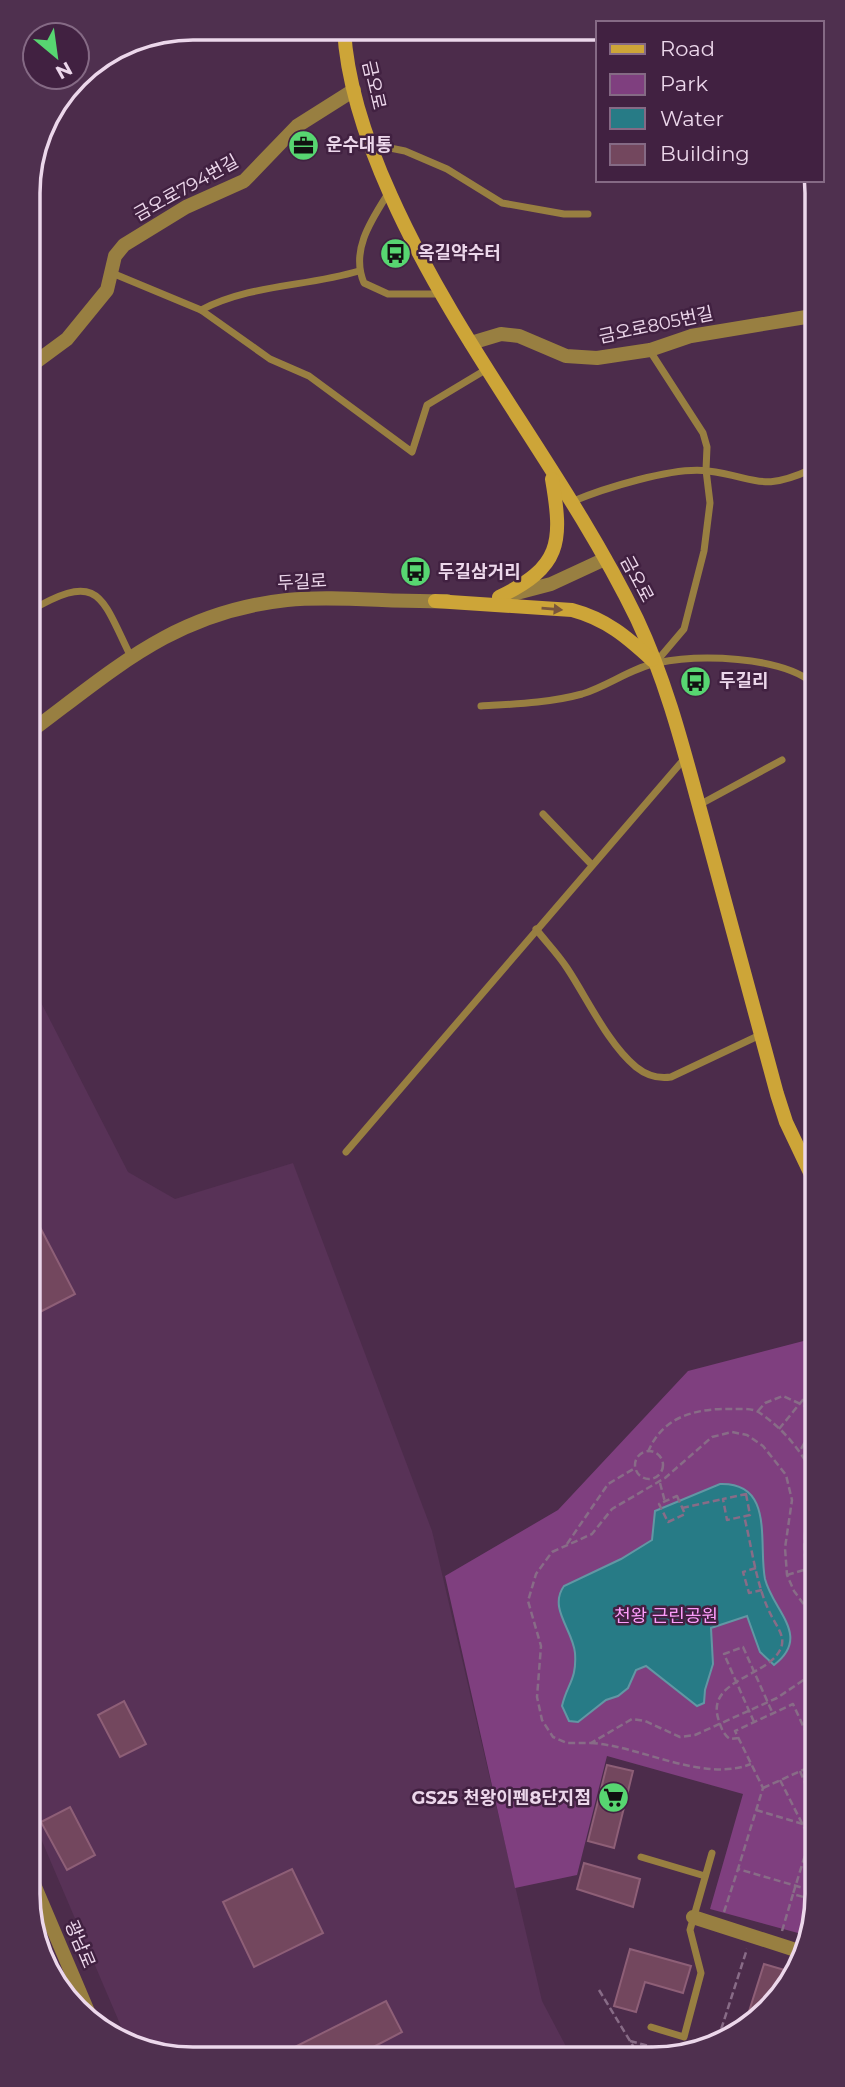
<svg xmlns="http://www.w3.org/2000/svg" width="845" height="2087" viewBox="0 0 845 2087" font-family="Montserrat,'Noto Sans KR',sans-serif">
  <rect width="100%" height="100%" fill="#4c2c4b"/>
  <polygon fill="#583257" points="31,983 128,1172 175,1199 293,1163 432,1531 542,2001 570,2054 161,2056 126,2038 33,1820"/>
  <polygon fill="#7f3f7f" points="815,1338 817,1904 809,1936 710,1909 743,1794 607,1756 577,1875 515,1888 445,1576 558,1510 688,1371"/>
  <path fill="#277b86" stroke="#6297a4" stroke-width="2" d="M720 1484C775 1482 758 1544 765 1579 773 1611 812 1636 774 1665L760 1652 747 1616 711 1628 713 1664 705 1690 704 1703 697 1706 646 1666 636 1670 628 1688 618 1696 606 1700 578 1722 569 1721 562 1706C567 1684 577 1680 575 1653 573 1630 548 1608 564 1586L621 1559 652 1540 655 1511Z"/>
  <g fill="#73475e" stroke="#8e5f77" stroke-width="2">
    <polygon points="31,1210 75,1294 32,1316 32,1263"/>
    <polygon points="124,1701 146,1744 120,1757 98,1715"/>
    <polygon points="607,1765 633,1771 614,1848 588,1841"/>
    <polygon points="70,1807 95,1855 67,1870 41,1822"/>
    <polygon points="584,1863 640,1879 633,1907 577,1889"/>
    <polygon points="292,1869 323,1933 254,1967 223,1902"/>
    <polygon points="630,1949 691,1966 683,1993 645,1982 636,2012 614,2006"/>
    <polygon points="764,1964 795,1973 776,2002 746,2021"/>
    <polygon points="386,2001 402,2032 358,2055 279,2055"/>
  </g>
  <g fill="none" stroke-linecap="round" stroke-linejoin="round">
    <g stroke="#886c87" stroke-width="2.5" stroke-dasharray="7 3.5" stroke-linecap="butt">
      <polyline points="815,1367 812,1368 815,1374"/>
      <polyline points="758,1411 765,1403 783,1396 805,1406 813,1428 801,1449"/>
      <polyline points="779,1429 815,1385"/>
      <circle cx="649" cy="1465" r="14"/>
      <path d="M648 1452C663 1415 698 1408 734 1409 742 1409 753 1408 760 1413 785 1430 802 1452 815 1478"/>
      <polyline points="660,1483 665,1502"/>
      <path d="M815 1492C804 1523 797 1559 816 1588"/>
      <polygon points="746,1494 750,1515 727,1520 723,1499"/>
      <polygon points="677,1496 685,1514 668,1522 659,1504"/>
      <polyline points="682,1508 723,1499"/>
      <polyline points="567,1544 608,1484 635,1468"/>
      <polyline points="756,1568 743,1572 749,1593 762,1590"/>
      <polyline points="787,1575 807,1569"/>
      <polyline points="816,1621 794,1591 787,1575 785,1548 792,1500 786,1475 763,1446 747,1435 732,1432 712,1437 665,1478 612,1509 592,1534 552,1552 536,1574 528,1601 541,1646 537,1697 542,1720 553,1737 567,1743 591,1743 632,1719 645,1721 680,1737 695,1735 777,1698 805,1679 816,1665"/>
      <polyline points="754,1722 724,1654 743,1647 773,1714"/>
      <polyline points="808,1736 816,1731"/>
      <path d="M739 1738 730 1739C724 1735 721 1728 719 1721 704 1680 767 1677 780 1650 787 1637 776 1626 771 1615 756 1586 752 1547 744 1516"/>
      <path d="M591 1743C641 1746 703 1783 751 1764"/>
      <polyline points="816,1754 793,1704 735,1731 763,1788 738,1869 817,1892"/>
      <polyline points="800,1771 816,1809"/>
      <polyline points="780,1780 810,1839 793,1894"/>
      <polyline points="763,1788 816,1764"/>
      <polyline points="756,1810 816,1828"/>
      <polyline points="724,1912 738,1869"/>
      <polyline points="782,1931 793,1894 817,1901"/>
      <polyline points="599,1990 638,2054"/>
      <polyline points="718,2039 747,1949"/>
      <polyline points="630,2041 679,2054"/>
    </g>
    <g stroke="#987f41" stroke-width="7">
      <polyline points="370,144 405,151 447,169 502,203 564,214 588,214"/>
      <path d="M389 192C372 219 350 250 364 283L388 294H442"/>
      <polyline points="112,273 201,310 270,359 309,376 412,452 427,405 487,369"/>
      <path d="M201 310C251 284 305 287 359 271"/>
      <polyline points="650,351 703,433 707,447 706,470 710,503 704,551 684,629 656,662"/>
      <path d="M571 502C602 489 674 466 708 471 757 477 760 493 812 469"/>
      <path d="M30 611C100 570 101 596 131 657"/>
      <path d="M481 706C515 704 549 703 582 694 608 686 631 668 657 663 699 654 779 656 813 683"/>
      <polyline points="699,805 782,760"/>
      <polyline points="543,814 592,865"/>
      <path d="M536 929C546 942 558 954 567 968 587 998 608 1044 636 1067 646 1075 658 1079 671 1077L760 1035"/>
      <polyline points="346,1152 685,758"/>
      <polyline points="641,1857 705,1876"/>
      <polyline points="651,2027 684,2037 701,1973 690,1930 712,1853"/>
    </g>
    <g stroke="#987f41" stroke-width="14">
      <polyline points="471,343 501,334 519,336 566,356 597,358 650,350 691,336 812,316"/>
      <polyline points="29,367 67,339 107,290 115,256 124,245 186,207 244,181 297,126 354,90"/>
      <polyline points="693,1917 805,1953"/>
    </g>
    <g stroke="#987f41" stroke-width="14">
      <polyline points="505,596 551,584 605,559"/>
      <path d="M30 732C116 668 175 612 287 600 340 595 393 603 447 601"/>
      <polyline points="33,1882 92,2021"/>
    </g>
    <g stroke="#cda538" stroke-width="14">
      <path d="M344 29C347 86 368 145 391 196 458 346 566 473 637 619 668 685 685 755 704 824 728 914 753 1004 777 1094L786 1122 815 1183"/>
      <path d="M499 597C561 567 563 543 552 479"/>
      <path d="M435 601 572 610C606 619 627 637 652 660"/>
    </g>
  </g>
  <defs><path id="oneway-solid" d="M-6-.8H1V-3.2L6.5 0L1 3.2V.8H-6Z" transform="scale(1.75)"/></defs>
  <use fill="#79563d" href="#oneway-solid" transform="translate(552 609) rotate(5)"/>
  <defs>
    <symbol id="office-disc" viewBox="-11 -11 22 22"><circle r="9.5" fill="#57d671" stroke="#412141"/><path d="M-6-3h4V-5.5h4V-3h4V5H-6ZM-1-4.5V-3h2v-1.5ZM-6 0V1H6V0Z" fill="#111"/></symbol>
    <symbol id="bus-disc" viewBox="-11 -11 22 22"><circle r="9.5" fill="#57d671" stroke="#412141"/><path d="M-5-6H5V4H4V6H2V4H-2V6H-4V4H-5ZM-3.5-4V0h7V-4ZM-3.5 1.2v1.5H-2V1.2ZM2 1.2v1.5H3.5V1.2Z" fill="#111"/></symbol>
    <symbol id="supermarket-disc" viewBox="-11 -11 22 22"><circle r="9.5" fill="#57d671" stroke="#412141"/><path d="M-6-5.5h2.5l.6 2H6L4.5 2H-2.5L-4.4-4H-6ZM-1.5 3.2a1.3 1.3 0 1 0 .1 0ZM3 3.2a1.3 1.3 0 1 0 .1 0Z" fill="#111"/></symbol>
  </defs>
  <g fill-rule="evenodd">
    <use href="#office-disc" x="286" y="128" width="35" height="35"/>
    <use href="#bus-disc" x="378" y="236" width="35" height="35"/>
    <use href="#bus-disc" x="398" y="554" width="35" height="35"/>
    <use href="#bus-disc" x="678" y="664" width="35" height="35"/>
    <use href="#supermarket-disc" x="596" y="1780" width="35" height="35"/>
  </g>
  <g text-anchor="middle" stroke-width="5" stroke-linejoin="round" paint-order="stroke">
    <g font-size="18" fill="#ecd7eb" stroke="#412141">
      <text transform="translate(374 85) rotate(77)" y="6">금오로</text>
      <text transform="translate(186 188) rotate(-29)" y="6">금오로794번길</text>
      <text transform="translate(656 325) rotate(-12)" y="6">금오로805번길</text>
      <text transform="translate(637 579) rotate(62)" y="6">금오로</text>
      <text transform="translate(302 582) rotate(-3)" y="6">두길로</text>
      <text transform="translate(80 1944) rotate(67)" y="6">광남로</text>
    </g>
    <g font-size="18" font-weight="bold" fill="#ecd7eb" stroke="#412141" text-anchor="start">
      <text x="326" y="151">운수대통</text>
      <text x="418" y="259">옥길약수터</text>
      <text x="438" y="578">두길삼거리</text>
      <text x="719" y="687">두길리</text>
      <text x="591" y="1804" text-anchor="end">GS25 천왕이펜8단지점</text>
    </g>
    <g font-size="18" fill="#fc9cfa" stroke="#412141">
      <text x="666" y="1622">천왕 근린공원</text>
    </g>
  </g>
  <path d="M0 0H845V2087H0ZM193 40H652A153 153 0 0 1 805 193V1894A153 153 0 0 1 652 2047H193A153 153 0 0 1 40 1894V193A153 153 0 0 1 193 40Z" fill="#4f304f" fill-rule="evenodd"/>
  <path fill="none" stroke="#ecd7eb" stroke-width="3.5" d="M193 40H652A153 153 0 0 1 805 193V1894A153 153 0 0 1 652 2047H193A153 153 0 0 1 40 1894V193A153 153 0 0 1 193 40Z"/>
  <rect x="596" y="21" width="228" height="161" fill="#412141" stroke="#856a85" stroke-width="2"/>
  <rect x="610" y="44" width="35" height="10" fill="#cda538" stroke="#856a85" stroke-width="2"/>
  <text x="660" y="56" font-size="21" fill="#ecd7eb">Road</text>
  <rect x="610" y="74" width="35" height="21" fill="#7f3f7f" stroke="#856a85" stroke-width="2"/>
  <text x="660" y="91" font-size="21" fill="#ecd7eb">Park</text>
  <rect x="610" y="108" width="35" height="21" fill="#277b86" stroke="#856a85" stroke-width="2"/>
  <text x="660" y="126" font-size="21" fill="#ecd7eb">Water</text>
  <rect x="610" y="144" width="35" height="21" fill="#73475e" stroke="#856a85" stroke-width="2"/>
  <text x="660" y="161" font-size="21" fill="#ecd7eb">Building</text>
  <g transform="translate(56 56) rotate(151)"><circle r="33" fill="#412141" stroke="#856a85" stroke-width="2"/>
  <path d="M0-5L12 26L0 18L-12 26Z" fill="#57d671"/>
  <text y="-10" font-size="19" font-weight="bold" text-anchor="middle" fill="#ecd7eb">N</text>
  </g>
</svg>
